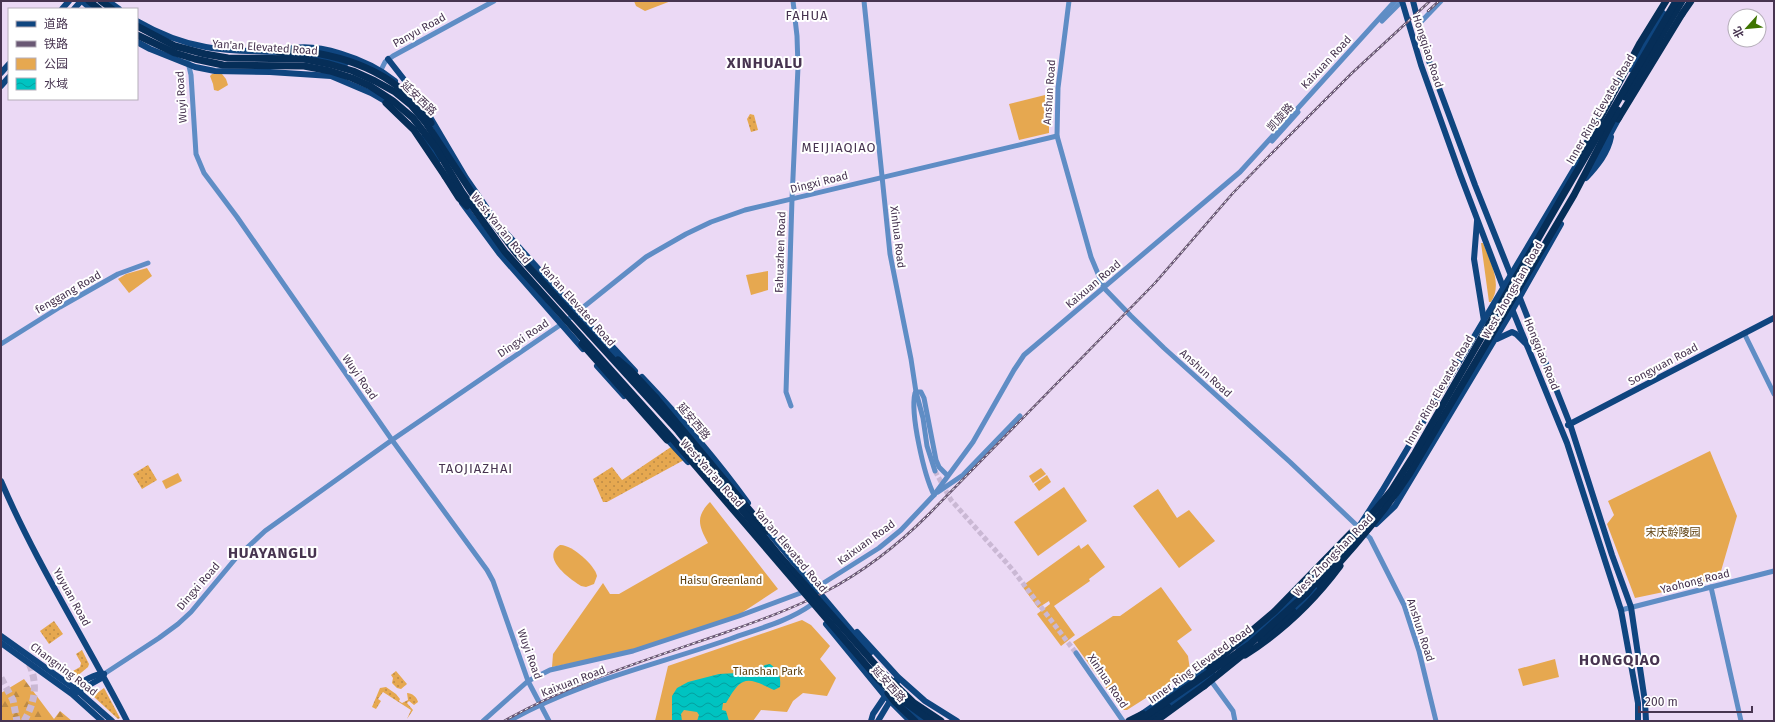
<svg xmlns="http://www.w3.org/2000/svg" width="1775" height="722" viewBox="0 0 1775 722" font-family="'Fira Sans','Noto Sans SC',sans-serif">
  <defs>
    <pattern id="grass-dots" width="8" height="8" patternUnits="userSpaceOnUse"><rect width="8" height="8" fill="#e6a850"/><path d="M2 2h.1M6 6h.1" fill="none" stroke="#bc8a45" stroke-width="1.8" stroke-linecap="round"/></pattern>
    <pattern id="forest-firs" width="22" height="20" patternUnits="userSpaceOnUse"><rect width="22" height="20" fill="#e6a850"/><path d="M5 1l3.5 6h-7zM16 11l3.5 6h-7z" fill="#bc8a45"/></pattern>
    <pattern id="water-waves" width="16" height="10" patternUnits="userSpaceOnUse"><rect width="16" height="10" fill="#00c3c1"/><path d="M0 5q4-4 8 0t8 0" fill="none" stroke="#049f9f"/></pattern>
  </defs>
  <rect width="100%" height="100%" fill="#ebd9f5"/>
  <g fill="url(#grass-dots)">
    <polygon points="750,114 754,115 758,130 751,132 747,119"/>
    <polygon points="671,447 684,460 607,502 603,502 593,479 612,467 622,480"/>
    <polygon points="148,465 157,480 142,489 133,474"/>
    <polygon points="54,621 63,634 49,644 40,631"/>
    <polygon points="82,650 89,664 88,667 76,677 71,677 64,672 66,670 73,671 80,667 81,663 76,654"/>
    <polygon points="396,671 407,684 401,689 397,688 392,683 393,678 391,675"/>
    <path d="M386 687 396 694 400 699 399 701 402 703 408 700 407 693C412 693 417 697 418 702L414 705 409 701 407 703 413 710 407 719 411 710 383 692 378 699 381 701 376 709 372 707 380 688Z"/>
    <polygon points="104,688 120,718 118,719 93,696"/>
  </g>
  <polygon fill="url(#forest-firs)" points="24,679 54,719 60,711 72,721 1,721 1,693"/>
  <g fill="#e6a850">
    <polygon points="634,1 671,1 645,11 636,6"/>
    <polygon points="212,74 222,74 226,79 228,85 218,91 214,90 213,84 210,76"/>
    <polygon points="1049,94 1049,133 1019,140 1009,104"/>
    <path d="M1481 243H1483C1490 261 1503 284 1491 302H1489Z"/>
    <polygon points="147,268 152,276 129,293 118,279 126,274"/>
    <polygon points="768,271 768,290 751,295 746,275"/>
    <polygon points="1710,451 1737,516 1719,578 1707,579 1702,584 1635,598 1607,524 1614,515 1608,501"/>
    <polygon points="1041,468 1046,474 1033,483 1029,476"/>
    <polygon points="178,473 182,481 166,489 162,481"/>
    <polygon points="1047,475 1051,482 1039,491 1034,484"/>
    <polygon points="1064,487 1087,521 1038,556 1014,522"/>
    <polygon points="1158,489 1177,518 1189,510 1215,541 1179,568 1133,506"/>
    <path d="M710 502 778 589 740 614 633 651 552 667 553 654 603 583 610 594H619L708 543C699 526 695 517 710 502Z"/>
    <polygon points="1088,544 1105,567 1089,579 1090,581 1054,606 1075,635 1061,646 1037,614 1050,604 1049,601 1038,608 1022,586 1079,545 1081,549"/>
    <path d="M560 545C571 544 595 565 597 576L594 584 586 587 581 586C570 579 540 558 560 545Z"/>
    <polygon points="1161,587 1192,630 1177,641 1188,656 1190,670 1127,710 1122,710 1073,642 1113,616 1120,616"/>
    <polygon points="802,620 811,625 830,646 820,659 836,678 827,696 803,693 793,701 787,712 761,710 753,721 655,721 668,666"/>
    <polygon points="1555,659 1559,677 1523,686 1518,669"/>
  </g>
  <path fill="url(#water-waves)" d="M770 664C779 670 781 677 780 687L774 690C747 677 742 675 726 703H723L722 710 726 711 729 721H697L699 715 697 712 684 710 681 714 682 721H672V696L677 688 688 682 719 674 756 672 765 665Z"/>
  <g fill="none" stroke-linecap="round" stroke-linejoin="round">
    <polyline stroke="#cab8d4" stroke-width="5" stroke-dasharray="5 2.5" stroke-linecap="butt" points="935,471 951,500 1012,569 1076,653"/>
    <g stroke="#cab8d4" stroke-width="7" stroke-dasharray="7 3.5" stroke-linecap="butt">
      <polyline points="1,678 13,700 17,721"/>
      <path d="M24 721C36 701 38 682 28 661"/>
    </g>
    <g stroke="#5f8dc5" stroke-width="5">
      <polyline points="864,1 890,254 911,359 916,392 923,418 927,446 935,471"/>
      <polyline points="1069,1 1058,88 1057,136 1091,257 1104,288 1131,316 1164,348 1290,462 1370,538 1404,605 1419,651 1436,721"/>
      <polyline points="1382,21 1402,1"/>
      <polyline points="1418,25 1441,1"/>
      <polyline points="188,62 191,75 196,154 204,173 237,217 392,440 487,570 493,581 528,681 549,721"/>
      <polyline points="379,74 385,62 393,56 494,1"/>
      <polyline points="1272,141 1298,112"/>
      <polyline points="1744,333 1774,394"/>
      <polyline points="1,344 60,307 118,274 148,263"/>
      <polyline points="916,392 921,392 924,398 936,460 939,467 947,475"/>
      <path d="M915 393C910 414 924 475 934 495"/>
      <polyline points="791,406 786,392 792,199 798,67 797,36 793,1"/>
      <polyline points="938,492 963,475 1020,416"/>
      <polyline points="1711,587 1741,721"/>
      <polyline points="814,589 879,548 901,530 934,495 973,442 1014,370 1024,355 1240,172 1395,1"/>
      <polyline points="1621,610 1774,571"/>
      <polyline points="1076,653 1123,721"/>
      <polyline points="104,674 159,638 178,624 191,612 236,558 265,531 392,440 566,321 646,257 686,234 711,222 745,210 1057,136"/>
      <polyline points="1209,678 1233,711 1235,721"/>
      <polyline points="483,721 528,681 550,670 633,651 739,616 806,591"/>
      <path d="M509 721C577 682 656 665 730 639 757 629 787 622 811 605L812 601"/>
    </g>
    <g stroke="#0f457f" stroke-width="6">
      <polyline points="82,1 91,9"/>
      <polyline points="108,1 119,9"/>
      <polyline points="1402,1 1421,65 1460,174 1503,287 1567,443 1621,610 1638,703 1638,721"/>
      <polyline points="1413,1 1426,53 1475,185 1570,424 1612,555 1631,607 1645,702 1646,721"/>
      <polyline points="62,9 69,1"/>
      <polyline points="74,9 81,1"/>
      <path d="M137 21C187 50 223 51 279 52L287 55 315 58 346 63"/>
      <polyline points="137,42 150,49 195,67 215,71 270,72 331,76 371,93 390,104"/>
      <path d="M282 51C314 39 369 60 395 81"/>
      <polyline points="388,59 417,96 426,111"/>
      <polyline points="1630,69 1663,13"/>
      <polyline points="1,73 9,64"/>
      <polyline points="1,86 9,77"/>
      <polyline points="430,117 466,178 493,217"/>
      <polyline points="424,137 439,159"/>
      <polyline points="1594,164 1620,116"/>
      <path d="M1586 178C1597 166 1608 153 1611 137"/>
      <polyline points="462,203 499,253 583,349"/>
      <polyline points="1477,221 1474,259 1484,321"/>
      <polyline points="499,225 596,333 617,359"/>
      <polyline points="1497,339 1512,332 1516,334 1525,343"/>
      <polyline points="610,344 635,371"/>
      <polyline points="597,366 624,396"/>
      <path d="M642 377C679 416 717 460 748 503"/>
      <polyline points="1568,425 1774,318"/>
      <polyline points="664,436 688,462"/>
      <path d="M1 481C36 563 86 641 127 721"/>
      <polyline points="1376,524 1395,506 1513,309 1561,224"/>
      <polyline points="1360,525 1382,491 1583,154"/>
      <polyline points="765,528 870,653"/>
      <polyline points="1291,614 1323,582"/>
      <polyline points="826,624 885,696 910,721"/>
      <polyline points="857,632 898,677 925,701 957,721"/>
      <polyline points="1,636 78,691 112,721"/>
      <polyline points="1,643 72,694 102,721"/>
      <path d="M1237 647C1272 622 1302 591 1331 559"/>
      <path d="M73 691V688C82 682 93 674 104 674"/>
      <polyline points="75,693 100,679 104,674"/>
      <polyline points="900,702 922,721"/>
      <polyline points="1164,708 1213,675"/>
      <polyline points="1139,716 1212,665"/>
      <polyline points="871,721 873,714 896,680"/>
      <polyline points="878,721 890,701 897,682"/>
    </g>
    <g stroke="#062e58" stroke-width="7">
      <polyline points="89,1 99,9"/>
      <polyline points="101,1 112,9"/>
      <polyline points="1682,14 1691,1"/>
      <polyline points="279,52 299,51"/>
      <polyline points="386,103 414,130 445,176"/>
      <polyline points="582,344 667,440"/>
      <polyline points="656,398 767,531"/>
      <path d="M1245 655C1283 631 1314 601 1340 566"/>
      <polyline points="1147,721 1168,707"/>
      <polyline points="1156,721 1204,686"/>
    </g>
    <defs>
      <g id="rail">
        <polyline points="1428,11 1439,1"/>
        <path d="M504 721C573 682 649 659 724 633 758 621 792 609 825 592 863 572 898 545 929 514L1155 283 1233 193 1268 157 1352 73 1430 1"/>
      </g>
    </defs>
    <use href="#rail" stroke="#6a5874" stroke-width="2.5"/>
    <use href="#rail" stroke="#fff" stroke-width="1" stroke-dasharray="3" stroke-linecap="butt"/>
    <g stroke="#062e58" stroke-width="7">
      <polyline points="137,26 175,46 205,54 228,58 304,59 329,64 353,71 375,81 395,92 411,105 426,123 478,202 516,253 678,431 778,554 880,670 914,703 941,721"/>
      <polyline points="137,35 175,53 195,59 223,65 304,66 330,71 352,78 370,86 393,101 413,118 436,148 462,192 505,252 670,436 879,680 891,692 931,721"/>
      <path d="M299 51C351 56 403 77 431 123"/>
      <polyline points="1625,97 1682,1"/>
      <polyline points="1618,119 1682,14"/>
      <polyline points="1580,156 1640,43 1666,1"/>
      <polyline points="445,176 459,198 467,206"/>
      <polyline points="618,360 631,371 656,398"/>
      <path d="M1319 585C1352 550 1383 514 1410 473L1574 195 1618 110"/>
      <polyline points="1261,640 1293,611"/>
      <polyline points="1209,667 1275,611 1351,533"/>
      <polyline points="1204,686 1250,649"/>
      <polyline points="888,693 895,702 915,721"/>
      <polyline points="1129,721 1143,714"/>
      <polyline points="1138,721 1249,645 1306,594 1391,491 1415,453 1562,197 1676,1"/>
    </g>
  </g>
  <g text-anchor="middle" stroke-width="4" stroke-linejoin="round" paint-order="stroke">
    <g font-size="11" fill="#473450" stroke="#fff">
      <text transform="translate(419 30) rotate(-29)" y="4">Panyu Road</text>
      <text transform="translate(265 47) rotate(4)" y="4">Yan'an Elevated Road</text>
      <text transform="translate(1428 51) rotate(72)" y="4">Hongqiao Road</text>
      <text transform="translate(1326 62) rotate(-47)" y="4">Kaixuan Road</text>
      <text transform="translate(1049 92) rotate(-86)" y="4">Anshun Road</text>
      <text transform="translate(181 97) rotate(-94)" y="4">Wuyi Road</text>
      <text transform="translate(419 98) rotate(44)" y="4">延安西路</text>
      <text transform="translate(1600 109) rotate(-60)" y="4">Inner Ring Elevated Road</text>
      <text transform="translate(1280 117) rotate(-48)" y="4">凯旋路</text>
      <text transform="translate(819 182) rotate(-14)" y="4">Dingxi Road</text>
      <text transform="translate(501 228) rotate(51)" y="4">West Yan'an Road</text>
      <text transform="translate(898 237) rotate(83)" y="4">Xinhua Road</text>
      <text transform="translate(780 252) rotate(-88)" y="4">Fahuazhen Road</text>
      <text transform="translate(1093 284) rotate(-40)" y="4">Kaixuan Road</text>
      <text transform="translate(1512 290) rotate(-60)" y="4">West Zhongshan Road</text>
      <text transform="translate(68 292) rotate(-30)" y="4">fenggang Road</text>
      <text transform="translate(578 305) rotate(48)" y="4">Yan'an Elevated Road</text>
      <text transform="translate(523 338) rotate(-34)" y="4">Dingxi Road</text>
      <text transform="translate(1542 354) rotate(68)" y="4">Hongqiao Road</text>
      <text transform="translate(1663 364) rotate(-28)" y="4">Songyuan Road</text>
      <text transform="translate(1206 373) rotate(42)" y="4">Anshun Road</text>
      <text transform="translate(360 377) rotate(55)" y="4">Wuyi Road</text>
      <text transform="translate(1439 390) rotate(-60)" y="4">Inner Ring Elevated Road</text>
      <text transform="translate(694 421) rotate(50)" y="4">延安西路</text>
      <text transform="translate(712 473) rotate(48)" y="4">West Yan'an Road</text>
      <text transform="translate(866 542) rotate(-36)" y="4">Kaixuan Road</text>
      <text transform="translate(791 550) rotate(50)" y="4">Yan'an Elevated Road</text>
      <text transform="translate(1333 555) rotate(-46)" y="4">West Zhongshan Road</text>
      <text transform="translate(1695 581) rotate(-14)" y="4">Yaohong Road</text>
      <text transform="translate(198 586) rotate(-49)" y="4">Dingxi Road</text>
      <text transform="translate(72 597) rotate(61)" y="4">Yuyuan Road</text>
      <text transform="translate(1421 630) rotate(72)" y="4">Anshun Road</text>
      <text transform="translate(530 654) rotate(70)" y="4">Wuyi Road</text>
      <text transform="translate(1200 664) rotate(-36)" y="4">Inner Ring Elevated Road</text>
      <text transform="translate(64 669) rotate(37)" y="4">Changning Road</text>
      <text transform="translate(573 681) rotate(-21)" y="4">Kaixuan Road</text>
      <text transform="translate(1108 681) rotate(56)" y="4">Xinhua Road</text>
      <text transform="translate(889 684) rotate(48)" y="4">延安西路</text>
    </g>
    <g font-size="11" fill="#5b3c0a" stroke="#fff">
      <text x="1673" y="536">宋庆龄陵园</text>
      <text x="721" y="584">Haisu Greenland</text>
      <text x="768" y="675">Tianshan Park</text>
    </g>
    <g font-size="13" letter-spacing="1" fill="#473450" stroke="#fff">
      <text x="807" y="20">FAHUA</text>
      <text x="839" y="152">MEIJIAQIAO</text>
      <text x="476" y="473">TAOJIAZHAI</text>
    </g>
    <g font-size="15" font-weight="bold" letter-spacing="1" fill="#473450" stroke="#fff">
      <text x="765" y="68">XINHUALU</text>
      <text x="273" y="558">HUAYANGLU</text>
      <text x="1620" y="665">HONGQIAO</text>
    </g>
  </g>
  <rect width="1775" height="722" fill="none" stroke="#473450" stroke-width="4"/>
  <rect x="8" y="8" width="130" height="92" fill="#ffffff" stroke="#b5aeb9"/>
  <rect x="16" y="21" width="20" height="6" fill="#0f457f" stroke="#b5aeb9"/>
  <text x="44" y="28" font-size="12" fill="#473450">道路</text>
  <rect x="16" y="41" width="20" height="6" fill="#6a5874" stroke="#b5aeb9"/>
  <text x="44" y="48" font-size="12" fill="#473450">铁路</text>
  <rect x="16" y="58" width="20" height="12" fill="#e6a850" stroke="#b5aeb9"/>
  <text x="44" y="68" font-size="12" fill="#473450">公园</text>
  <rect x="16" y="78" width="20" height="12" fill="url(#water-waves)" stroke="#b5aeb9"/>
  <text x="44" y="88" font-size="12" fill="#473450">水域</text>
  <g transform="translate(1747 28) rotate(243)"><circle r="19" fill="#ffffff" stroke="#b5aeb9"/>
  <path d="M0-3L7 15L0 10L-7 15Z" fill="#3e7400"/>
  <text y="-6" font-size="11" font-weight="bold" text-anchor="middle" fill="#473450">北</text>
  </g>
  <path d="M1639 706v6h113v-6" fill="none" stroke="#473450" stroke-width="2"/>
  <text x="1645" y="706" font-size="12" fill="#473450" stroke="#ffffff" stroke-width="3" paint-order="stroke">200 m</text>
</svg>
